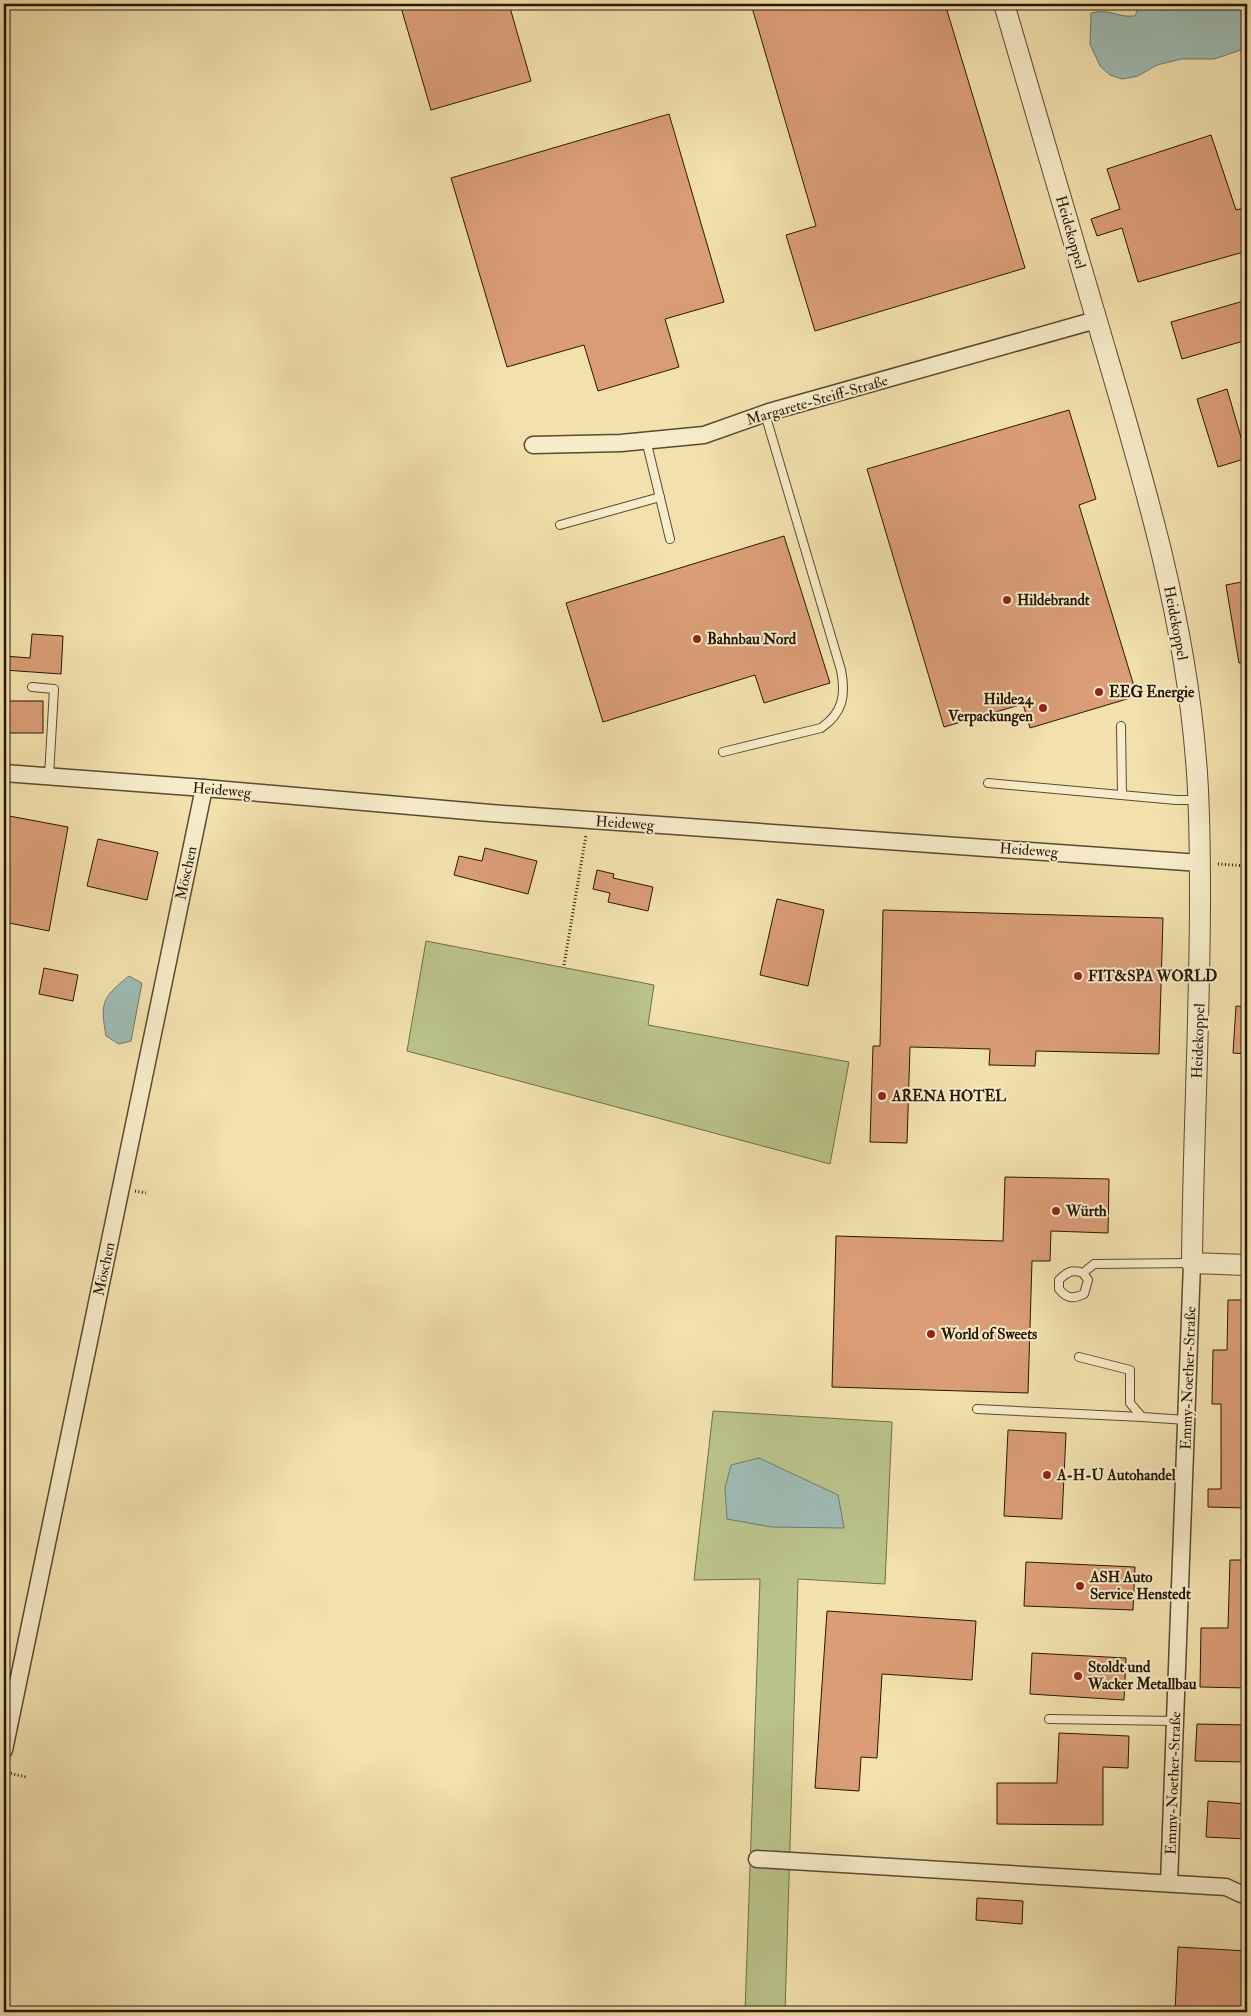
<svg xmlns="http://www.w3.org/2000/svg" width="1251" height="2016" viewBox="0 0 1251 2016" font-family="'IM FELL Double Pica',serif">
  <rect width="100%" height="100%" fill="#f2e1ad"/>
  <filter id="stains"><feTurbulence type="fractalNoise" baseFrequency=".004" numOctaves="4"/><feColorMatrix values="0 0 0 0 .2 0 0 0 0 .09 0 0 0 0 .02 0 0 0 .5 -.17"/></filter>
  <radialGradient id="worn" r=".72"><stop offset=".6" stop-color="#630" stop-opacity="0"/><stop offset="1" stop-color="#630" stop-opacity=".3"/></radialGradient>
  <g fill="#bac38a" stroke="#706d48">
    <polygon points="426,941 654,985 648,1025 849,1062 830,1164 407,1051"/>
    <polygon points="713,1411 892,1422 885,1584 798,1579 785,2012 745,2012 760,1579 694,1580"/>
  </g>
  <g fill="#9ebbb3" stroke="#6e796e">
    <path d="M1140 4H1147L1156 10 1173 4H1247V48L1214 59H1181L1157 65 1138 76 1122 79 1110 75 1100 66 1090 44 1091 13C1111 8 1116 18 1135 16Z"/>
    <path d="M129 976 142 983 131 1041 119 1044 106 1036C100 1002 102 998 129 976Z"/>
    <polygon points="759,1458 838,1495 844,1528 771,1527 727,1519 725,1488 731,1465"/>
  </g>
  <g fill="#da9d77" stroke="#271706">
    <polygon points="400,4 509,4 531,81 431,110"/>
    <polygon points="751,4 945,4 1025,268 815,331 786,235 816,226"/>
    <polygon points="669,114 724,302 665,319 679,367 598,391 584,345 507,367 451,178"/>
    <polygon points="1211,135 1236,210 1247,207 1247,251 1138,282 1122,228 1097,236 1091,219 1120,209 1107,169"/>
    <polygon points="1247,300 1247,340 1182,359 1171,322"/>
    <polygon points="1227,389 1247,458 1218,467 1197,399"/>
    <polygon points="1069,410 1096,499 1079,505 1137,696 1030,728 1023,704 944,727 867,469"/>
    <polygon points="784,536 830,683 764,703 755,675 603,722 566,603"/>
    <polygon points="1247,581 1247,662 1239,663 1226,585"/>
    <polygon points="32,634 63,636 61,674 4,670 4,656 30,658"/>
    <rect x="5" y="701" width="38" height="32"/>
    <polygon points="9,816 68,827 49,931 4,922 4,842"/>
    <polygon points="98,839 158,852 147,900 87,886"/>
    <polygon points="485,848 537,861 528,894 454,875 459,856 482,861"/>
    <polygon points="597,870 614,874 613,878 653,887 648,911 608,902 610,893 593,889"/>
    <polygon points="777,899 824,910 808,986 760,975"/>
    <polygon points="883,910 1163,918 1159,1054 1036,1051 1035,1066 989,1065 990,1049 910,1047 907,1143 870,1142 873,1046 880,1046"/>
    <polygon points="44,968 78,975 73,1001 39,994"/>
    <polygon points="1236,1006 1247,1007 1247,1054 1233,1053"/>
    <polygon points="1005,1177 1109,1179 1108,1233 1051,1231 1050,1261 1032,1261 1028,1393 832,1387 836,1236 1003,1241"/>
    <polygon points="1228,1300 1247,1300 1247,1508 1208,1507 1208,1489 1221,1489 1221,1404 1212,1404 1213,1350 1227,1350"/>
    <polygon points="1008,1430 1066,1433 1062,1519 1004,1516"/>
    <polygon points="1230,1560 1247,1560 1247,1688 1200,1687 1201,1628 1228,1628"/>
    <polygon points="1026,1562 1135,1567 1133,1610 1024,1606"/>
    <polygon points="827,1611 976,1621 972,1680 882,1674 877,1758 861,1757 859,1791 815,1788"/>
    <polygon points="1032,1653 1126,1658 1124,1700 1030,1694"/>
    <polygon points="1197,1724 1247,1725 1247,1762 1195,1761"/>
    <polygon points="1059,1733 1129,1736 1128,1768 1103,1767 1103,1825 997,1824 997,1783 1057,1783"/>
    <polygon points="1208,1801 1247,1804 1247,1839 1206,1837"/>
    <polygon points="977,1898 1023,1901 1022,1924 976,1920"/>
    <polygon points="1178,1947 1247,1951 1247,2012 1175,2012"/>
  </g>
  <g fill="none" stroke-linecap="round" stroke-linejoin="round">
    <defs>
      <g id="service">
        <polyline points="646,440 670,539"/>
        <polyline points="560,525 660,497"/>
        <polyline points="32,687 54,689 49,776"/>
        <polyline points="1121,726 1122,795"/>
        <path d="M723 752 821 728C843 713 846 695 841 670L765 414"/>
        <polyline points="988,783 1176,800 1198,800"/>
        <path d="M1083 1273 1088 1280 1084 1294C1073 1299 1067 1299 1059 1289V1280C1067 1272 1072 1269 1083 1273L1094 1264 1192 1263"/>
        <polyline points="1079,1357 1130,1370 1130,1403 1142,1417 1186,1420"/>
        <polyline points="977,1409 1142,1417"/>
        <polyline points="1049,1719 1175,1721"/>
      </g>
      <g id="minor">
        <polyline points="533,445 621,443 704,435 769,412 1096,320"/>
        <polyline points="4,773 204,788 490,813 1200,863"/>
        <polyline points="4,1750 204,788"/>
        <polyline points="757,1859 1226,1887 1241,1894"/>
        <polyline points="1169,1883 1192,1263"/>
      </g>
      <path id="tertiary" d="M1004 4C1038 117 1070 231 1104 345 1144 481 1185 618 1196 760 1200 805 1200 851 1200 895 1200 1018 1193 1141 1192 1263L1247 1265"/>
    </defs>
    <use href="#service" stroke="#5a4a30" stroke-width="10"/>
    <use href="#minor" stroke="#5a4a30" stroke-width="19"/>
    <use href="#tertiary" stroke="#5a4a30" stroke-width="22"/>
    <g stroke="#271706" stroke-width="3" stroke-dasharray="1 2.5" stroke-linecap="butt">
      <polyline points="1218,864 1247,866"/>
      <polyline points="564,965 586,835"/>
      <polyline points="135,1191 146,1193"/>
      <polyline points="4,1772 26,1777"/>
    </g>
    <use href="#service" stroke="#f7ecca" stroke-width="8"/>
    <use href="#minor" stroke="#f7ecca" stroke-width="16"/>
    <use href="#tertiary" stroke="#f7ecca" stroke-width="20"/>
  </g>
  <g fill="#8f2418" stroke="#f7ecca" stroke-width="2">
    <circle cx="1007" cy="600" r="5"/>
    <circle cx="697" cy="639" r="5"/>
    <circle cx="1099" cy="692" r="5"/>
    <circle cx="1043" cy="708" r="5"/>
    <circle cx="1078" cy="976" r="5"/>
    <circle cx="882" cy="1096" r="5"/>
    <circle cx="1056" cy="1211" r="5"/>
    <circle cx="931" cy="1334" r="5"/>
    <circle cx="1047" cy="1475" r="5"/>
    <circle cx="1080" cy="1586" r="5"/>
    <circle cx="1078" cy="1676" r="5"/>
  </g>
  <g text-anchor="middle" stroke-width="4" stroke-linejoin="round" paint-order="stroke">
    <g font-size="15" fill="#271706" stroke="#f7ecca">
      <text transform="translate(1071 232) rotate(74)" y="5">Heidekoppel</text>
      <text transform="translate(817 400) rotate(-16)" y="5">Margarete-Steiff-Straße</text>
      <text transform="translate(1176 623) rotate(79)" y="5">Heidekoppel</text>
      <text transform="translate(222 790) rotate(5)" y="5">Heideweg</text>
      <text transform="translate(625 823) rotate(4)" y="5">Heideweg</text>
      <text transform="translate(1029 850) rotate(4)" y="5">Heideweg</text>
      <text transform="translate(186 873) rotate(-78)" y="5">Möschen</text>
      <text transform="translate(1198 1041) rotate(-88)" y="5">Heidekoppel</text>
      <text transform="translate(104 1269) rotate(-78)" y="5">Möschen</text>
      <text transform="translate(1188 1378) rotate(-88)" y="5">Emmy-Noether-Straße</text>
      <text transform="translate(1173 1783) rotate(-88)" y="5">Emmy-Noether-Straße</text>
    </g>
    <g font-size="15" font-weight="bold" fill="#271706" stroke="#f7ecca" text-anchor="start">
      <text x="1017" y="605">Hildebrandt</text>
      <text x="707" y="644">Bahnbau Nord</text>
      <text x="1109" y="697">EEG Energie</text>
      <text x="1033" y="704" text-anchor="end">Hilde24<tspan x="1033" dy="17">Verpackungen</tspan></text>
      <text x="1088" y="981">FIT&amp;SPA WORLD</text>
      <text x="892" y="1101">ARENA HOTEL</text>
      <text x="1066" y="1216">Würth</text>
      <text x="941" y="1339">World of Sweets</text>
      <text x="1057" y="1480">A-H-U Autohandel</text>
      <text x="1090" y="1582">ASH Auto<tspan x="1090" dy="17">Service Henstedt</tspan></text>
      <text x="1088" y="1672">Stoldt und<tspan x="1088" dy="17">Wacker Metallbau</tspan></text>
    </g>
  </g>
  <rect width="1251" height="2016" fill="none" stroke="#f2e1ad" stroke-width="20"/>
  <rect x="5" y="5" width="1241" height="2006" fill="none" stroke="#271706" stroke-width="2.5"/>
  <rect x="10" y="10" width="1231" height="1996" fill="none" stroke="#271706"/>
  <rect width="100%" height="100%" filter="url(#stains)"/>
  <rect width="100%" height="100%" fill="url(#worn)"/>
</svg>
